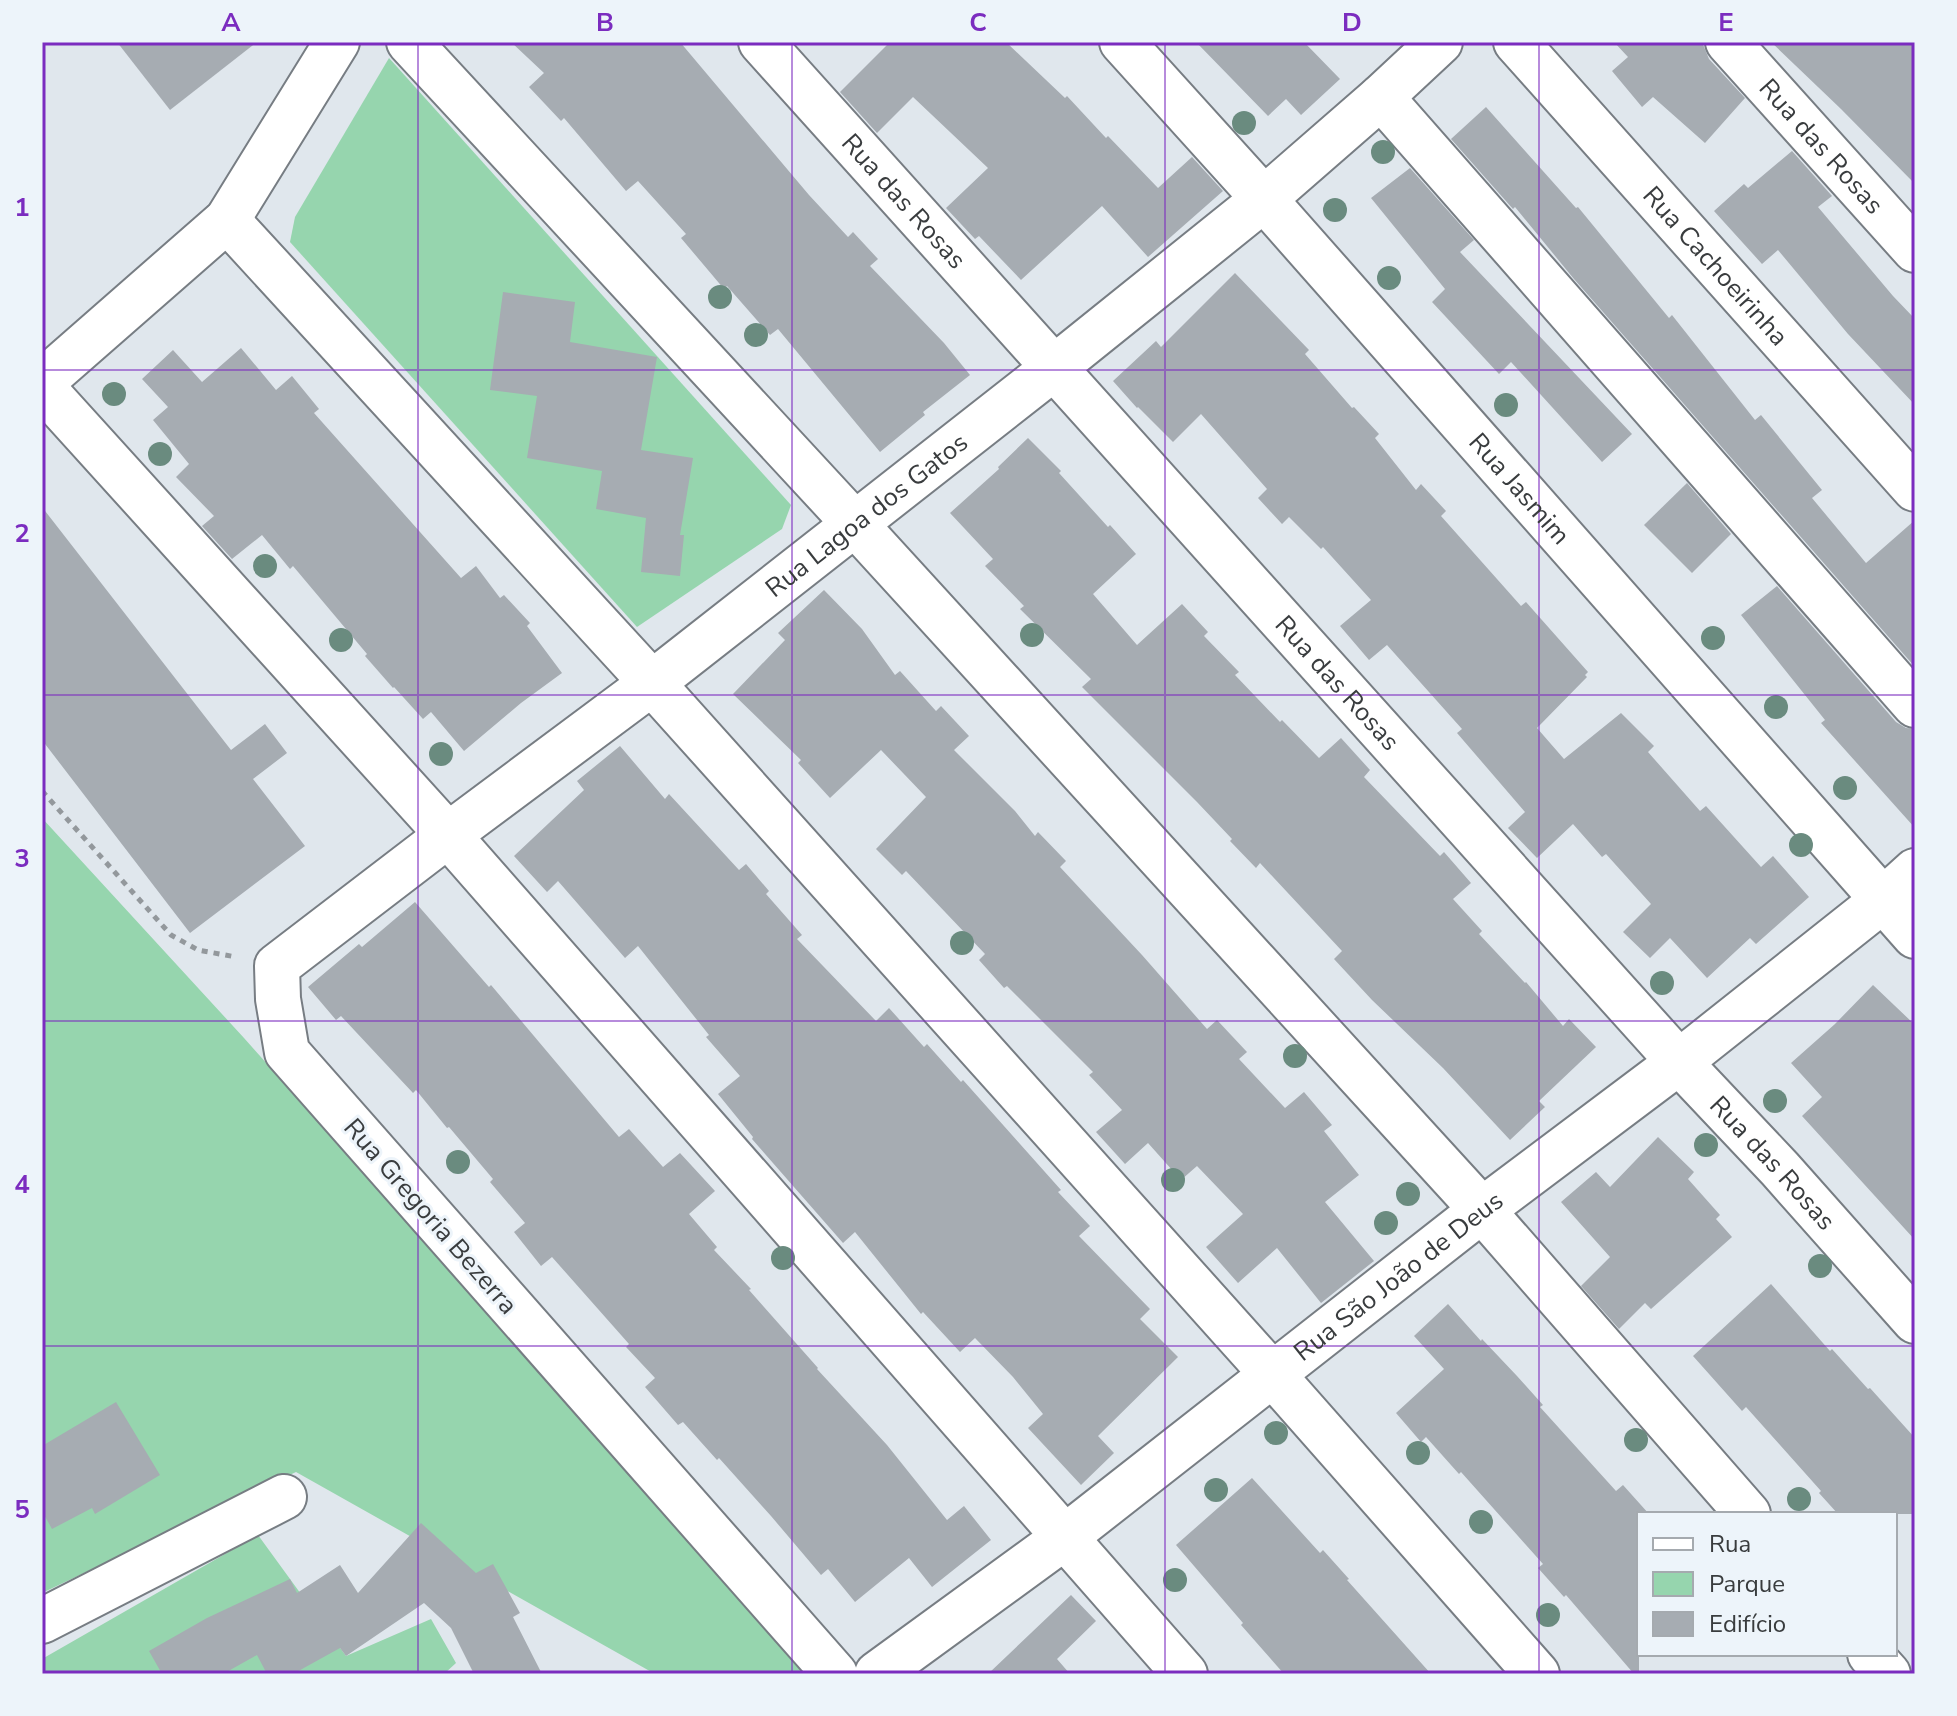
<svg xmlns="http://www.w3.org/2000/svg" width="1957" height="1716" viewBox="0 0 1957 1716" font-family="'Nunito Sans',sans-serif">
  <rect width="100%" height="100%" fill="#e0e7ed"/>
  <g fill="#96d5ae">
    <polygon points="389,58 791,505 782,529 637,627 290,242 295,217"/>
    <polygon points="42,818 244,1038 811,1674 655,1674 296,1472 42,1593"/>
    <polygon points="258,1535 346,1656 431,1619 456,1663 444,1674 42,1674 42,1659"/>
  </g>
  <g fill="#a6acb2">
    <polygon points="117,42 257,42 170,110"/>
    <polygon points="511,42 680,42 809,195 848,237 853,232 878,259 870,266 944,343 970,375 923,412 925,415 880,452 778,329 770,335 727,286 724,289 681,238 686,234 638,181 626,191 564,118 561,121 529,87 544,73"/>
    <polygon points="890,42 1006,42 1065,98 1067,96 1106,138 1108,136 1158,188 1192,157 1223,191 1148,257 1102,206 1021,280 979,236 975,239 946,208 988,168 913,97 877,133 840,92"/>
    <polygon points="1196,42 1304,42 1340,79 1301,115 1286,99 1268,116"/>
    <polygon points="1614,42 1702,42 1709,59 1745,98 1705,143 1653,97 1642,107 1612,71 1628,57"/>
    <polygon points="1771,42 1915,42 1915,184 1841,109"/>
    <polygon points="1486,107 1576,208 1578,207 1669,318 1672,315 1755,420 1761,415 1822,490 1812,498 1866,563 1915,520 1915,667 1574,279 1515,207 1513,209 1451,139"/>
    <polygon points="1792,151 1832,196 1818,207 1893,296 1915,319 1915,405 1848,334 1778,250 1762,264 1714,211 1744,184 1748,188"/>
    <polygon points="1410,168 1474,240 1460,252 1632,434 1602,462 1511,362 1499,374 1432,302 1445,289 1371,198"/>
    <polygon points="1235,273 1309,350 1305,354 1352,408 1354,407 1379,434 1375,438 1416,490 1421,484 1446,511 1441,516 1521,606 1526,602 1588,672 1585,675 1587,677 1537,728 1564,759 1621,713 1654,746 1648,752 1700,811 1706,806 1761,867 1773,856 1809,897 1756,944 1750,938 1707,978 1670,938 1650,958 1623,932 1651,904 1606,854 1602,857 1573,824 1537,858 1508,828 1525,812 1457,733 1462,729 1387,645 1369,660 1340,626 1371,600 1323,547 1321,549 1289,517 1282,524 1258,498 1267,489 1201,414 1173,442 1138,407 1137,408 1113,381 1156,341 1161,347"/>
    <polygon points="503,292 575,302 570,342 657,357 641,450 693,458 680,535 684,535 680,576 641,572 646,518 596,509 602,471 527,458 537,396 490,390"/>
    <polygon points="241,348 276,390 292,376 319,409 314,413 461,578 476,566 500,598 504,595 530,623 527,626 562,673 521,703 464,751 431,712 423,719 394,687 393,688 365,656 367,654 293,566 290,569 262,535 232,559 202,526 214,516 176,477 189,464 153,420 168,407 142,379 173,350 202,382"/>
    <polygon points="1028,438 1061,471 1059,473 1108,527 1110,525 1136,554 1093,594 1137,645 1182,604 1208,632 1204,636 1239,672 1235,675 1280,722 1282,720 1319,758 1341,738 1370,770 1364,777 1440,856 1444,852 1471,883 1453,899 1482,931 1479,934 1525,983 1526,982 1563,1026 1569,1019 1596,1047 1539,1101 1545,1107 1510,1140 1443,1068 1372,1000 1334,959 1342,951 1260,863 1256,868 1230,841 1232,839 1197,802 1082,687 1091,679 1020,609 1024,606 985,566 993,559 950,513 999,469 998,467"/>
    <polygon points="1687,483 1731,534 1692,573 1644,525"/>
    <polygon points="42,507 231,750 265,724 287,753 253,779 305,846 190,933 42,740"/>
    <polygon points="1777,586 1896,722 1906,728 1915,729 1915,828 1821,723 1825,720 1741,615"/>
    <polygon points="824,590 862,629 895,675 900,671 936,711 941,706 969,736 954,750 1015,811 1035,836 1038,832 1066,861 1060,867 1142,955 1207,1029 1217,1020 1247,1052 1239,1059 1285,1108 1304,1092 1332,1125 1324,1131 1359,1175 1325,1202 1374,1261 1321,1303 1277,1248 1238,1283 1206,1247 1243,1214 1197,1166 1181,1180 1148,1143 1125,1164 1096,1132 1122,1110 1089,1075 1093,1072 1007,986 1004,988 979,960 985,954 906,871 902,875 876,849 926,797 881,750 830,798 798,763 801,760 733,694 785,640 778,633"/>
    <polygon points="620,746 665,799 669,794 739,870 746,864 769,891 766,894 802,935 797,939 876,1021 889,1008 924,1047 927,1044 961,1082 963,1080 1061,1190 1058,1192 1090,1226 1079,1236 1150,1309 1140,1319 1178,1357 1098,1436 1114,1453 1081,1485 1028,1428 1043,1414 1013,1377 975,1338 960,1352 923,1312 921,1314 855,1232 843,1243 752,1139 753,1137 718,1094 740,1076 706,1037 709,1035 638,946 625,958 558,881 547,892 514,856 584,790 577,781"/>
    <polygon points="415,902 489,987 491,985 619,1137 629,1129 663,1167 680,1153 715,1191 689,1214 717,1247 714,1250 751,1289 749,1290 818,1368 817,1369 887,1445 947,1520 964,1506 991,1540 932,1587 909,1558 855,1602 828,1569 821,1575 771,1516 719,1458 717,1460 683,1422 678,1425 645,1387 655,1378 626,1347 629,1344 552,1257 541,1266 514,1232 525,1223 490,1182 493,1179 449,1127 447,1128 416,1090 413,1093 341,1016 336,1020 308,987 359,944 362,947"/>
    <polygon points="1873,985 1915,1025 1915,1240 1802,1116 1822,1097 1791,1063 1835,1024"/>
    <polygon points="1658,1137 1694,1172 1688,1179 1720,1215 1716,1219 1732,1237 1651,1309 1645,1303 1619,1329 1581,1286 1610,1257 1561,1202 1596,1172 1610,1187"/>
    <polygon points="1771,1284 1830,1351 1832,1349 1868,1389 1870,1388 1915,1438 1915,1514 1838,1514 1819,1493 1821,1491 1746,1407 1742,1411 1693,1356"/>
    <polygon points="1448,1304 1481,1341 1482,1339 1517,1376 1543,1405 1540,1407 1616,1491 1623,1485 1649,1514 1639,1514 1639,1674 1634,1674 1566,1595 1564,1597 1538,1568 1543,1564 1461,1472 1459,1474 1426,1437 1421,1442 1396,1413 1444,1369 1414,1336"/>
    <polygon points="116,1402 160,1475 95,1514 92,1508 52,1529 42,1511 42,1446"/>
    <polygon points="1252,1478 1320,1553 1323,1550 1349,1579 1347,1580 1431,1674 1284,1674 1241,1625 1243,1623 1176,1545"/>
    <polygon points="421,1523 476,1573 493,1564 520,1613 513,1617 542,1674 474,1674 451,1628 424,1603 346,1656 340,1648 293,1674 267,1674 257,1655 223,1674 162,1674 149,1651 207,1618 290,1579 297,1593 340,1565 358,1593"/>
    <polygon points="1071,1595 1096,1621 1057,1659 1070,1674 988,1674"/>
  </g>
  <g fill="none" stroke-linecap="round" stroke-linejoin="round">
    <defs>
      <g id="minor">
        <polyline points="409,42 855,524 1482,1210 1748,1514"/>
        <path id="s1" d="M761 42 1679 1062 1780 1169 1915 1321"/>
        <path id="s2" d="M1122 42 1264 199 1915 936"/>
        <path id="s3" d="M1516 42 1915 489"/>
        <path id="s4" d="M1728 42 1915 250"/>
        <polyline points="1381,97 1915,705"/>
        <polyline points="227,220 652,683 1273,1375 1537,1674"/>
        <polyline points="42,382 227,220 337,42"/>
        <polyline points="42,387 448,835 1185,1674"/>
        <polyline points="42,1621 284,1497"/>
        <polyline points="1870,1654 1888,1674"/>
        <path id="s5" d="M835 1674 287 1052 278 999 277 966 448 835 652 683 1055 367 1264 199 1381 97 1440 42"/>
        <path id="s6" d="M877 1674 1065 1537 1482 1210 1679 1062 1883 900 1915 871"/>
      </g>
    </defs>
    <use href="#minor" stroke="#777d83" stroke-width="48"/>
    <polyline stroke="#93989c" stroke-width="5" stroke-dasharray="6 6" stroke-linecap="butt" points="42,791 171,935 198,950 236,957"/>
    <use href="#minor" stroke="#fff" stroke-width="44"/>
  </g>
  <g fill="#6a8b7f">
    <circle cx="1244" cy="123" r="12"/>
    <circle cx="1383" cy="152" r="12"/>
    <circle cx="1335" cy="210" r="12"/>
    <circle cx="1389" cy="278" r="12"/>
    <circle cx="720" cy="297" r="12"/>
    <circle cx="756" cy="335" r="12"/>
    <circle cx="114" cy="394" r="12"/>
    <circle cx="1506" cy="405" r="12"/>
    <circle cx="160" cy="454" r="12"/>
    <circle cx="265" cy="566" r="12"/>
    <circle cx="1032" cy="635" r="12"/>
    <circle cx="1713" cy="638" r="12"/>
    <circle cx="341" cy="640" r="12"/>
    <circle cx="1776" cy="707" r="12"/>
    <circle cx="441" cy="754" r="12"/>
    <circle cx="1845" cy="788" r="12"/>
    <circle cx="1801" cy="845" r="12"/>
    <circle cx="962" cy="943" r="12"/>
    <circle cx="1662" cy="983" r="12"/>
    <circle cx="1295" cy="1056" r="12"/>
    <circle cx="1775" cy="1101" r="12"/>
    <circle cx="1706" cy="1145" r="12"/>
    <circle cx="458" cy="1162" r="12"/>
    <circle cx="1173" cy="1180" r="12"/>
    <circle cx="1408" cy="1194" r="12"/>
    <circle cx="1386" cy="1223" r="12"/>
    <circle cx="783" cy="1258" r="12"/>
    <circle cx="1820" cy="1266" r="12"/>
    <circle cx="1276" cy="1433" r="12"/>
    <circle cx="1636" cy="1440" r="12"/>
    <circle cx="1418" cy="1453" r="12"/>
    <circle cx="1216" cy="1490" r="12"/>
    <circle cx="1799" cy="1499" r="12"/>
    <circle cx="1481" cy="1522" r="12"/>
    <circle cx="1175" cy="1580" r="12"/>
    <circle cx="1548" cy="1615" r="12"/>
  </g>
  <path fill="none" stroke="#7b2cbf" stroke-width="2" stroke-opacity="0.55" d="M418 42V1674M792 42V1674M1165 42V1674M1539 42V1674M42 370H1915M42 695H1915M42 1021H1915M42 1346H1915"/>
  <g text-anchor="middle" stroke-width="6" stroke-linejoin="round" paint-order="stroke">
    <g font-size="26" fill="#393c3e" stroke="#edf4fa">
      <text dy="9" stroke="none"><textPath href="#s4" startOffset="140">Rua das Rosas</textPath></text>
      <text dy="9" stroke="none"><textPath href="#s1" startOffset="214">Rua das Rosas</textPath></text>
      <text dy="9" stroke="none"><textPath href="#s3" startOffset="300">Rua Cachoeirinha</textPath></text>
      <text dy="9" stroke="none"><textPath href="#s2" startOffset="598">Rua Jasmim</textPath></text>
      <text dy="9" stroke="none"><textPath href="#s5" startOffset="1658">Rua Lagoa dos Gatos</textPath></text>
      <text dy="9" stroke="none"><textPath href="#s1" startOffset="862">Rua das Rosas</textPath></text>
      <text dy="9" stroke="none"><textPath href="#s1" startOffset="1510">Rua das Rosas</textPath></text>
      <text transform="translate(431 1216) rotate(49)" y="9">Rua Gregoria Bezerra</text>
      <text dy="9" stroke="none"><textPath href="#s6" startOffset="656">Rua São João de Deus</textPath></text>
    </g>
  </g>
  <rect width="1957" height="1716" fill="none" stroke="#edf4fa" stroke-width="88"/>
  <rect x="1637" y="1512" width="260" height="144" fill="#edf4fa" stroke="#a5aaaf" stroke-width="2"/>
  <rect x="1653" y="1538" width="40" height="12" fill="#ffffff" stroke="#a5aaaf" stroke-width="2"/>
  <text x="1709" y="1552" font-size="24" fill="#393c3e">Rua</text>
  <rect x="1653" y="1572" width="40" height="24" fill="#96d5ae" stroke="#a5aaaf" stroke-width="2"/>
  <text x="1709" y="1592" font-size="24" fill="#393c3e">Parque</text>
  <rect x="1653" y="1612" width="40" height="24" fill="#a6acb2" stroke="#a5aaaf" stroke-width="2"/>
  <text x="1709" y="1632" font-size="24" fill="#393c3e">Edifício</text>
  <rect x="44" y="44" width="1869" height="1628" fill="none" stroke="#7b2cbf" stroke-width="3"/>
  <g font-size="26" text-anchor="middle" font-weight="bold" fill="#7b2cbf">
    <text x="231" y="31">A</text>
    <text x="605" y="31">B</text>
    <text x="978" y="31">C</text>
    <text x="1352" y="31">D</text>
    <text x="1726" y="31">E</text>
    <text x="22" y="216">1</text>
    <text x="22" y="542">2</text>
    <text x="22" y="867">3</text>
    <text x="22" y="1193">4</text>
    <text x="22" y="1518">5</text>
  </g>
</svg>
